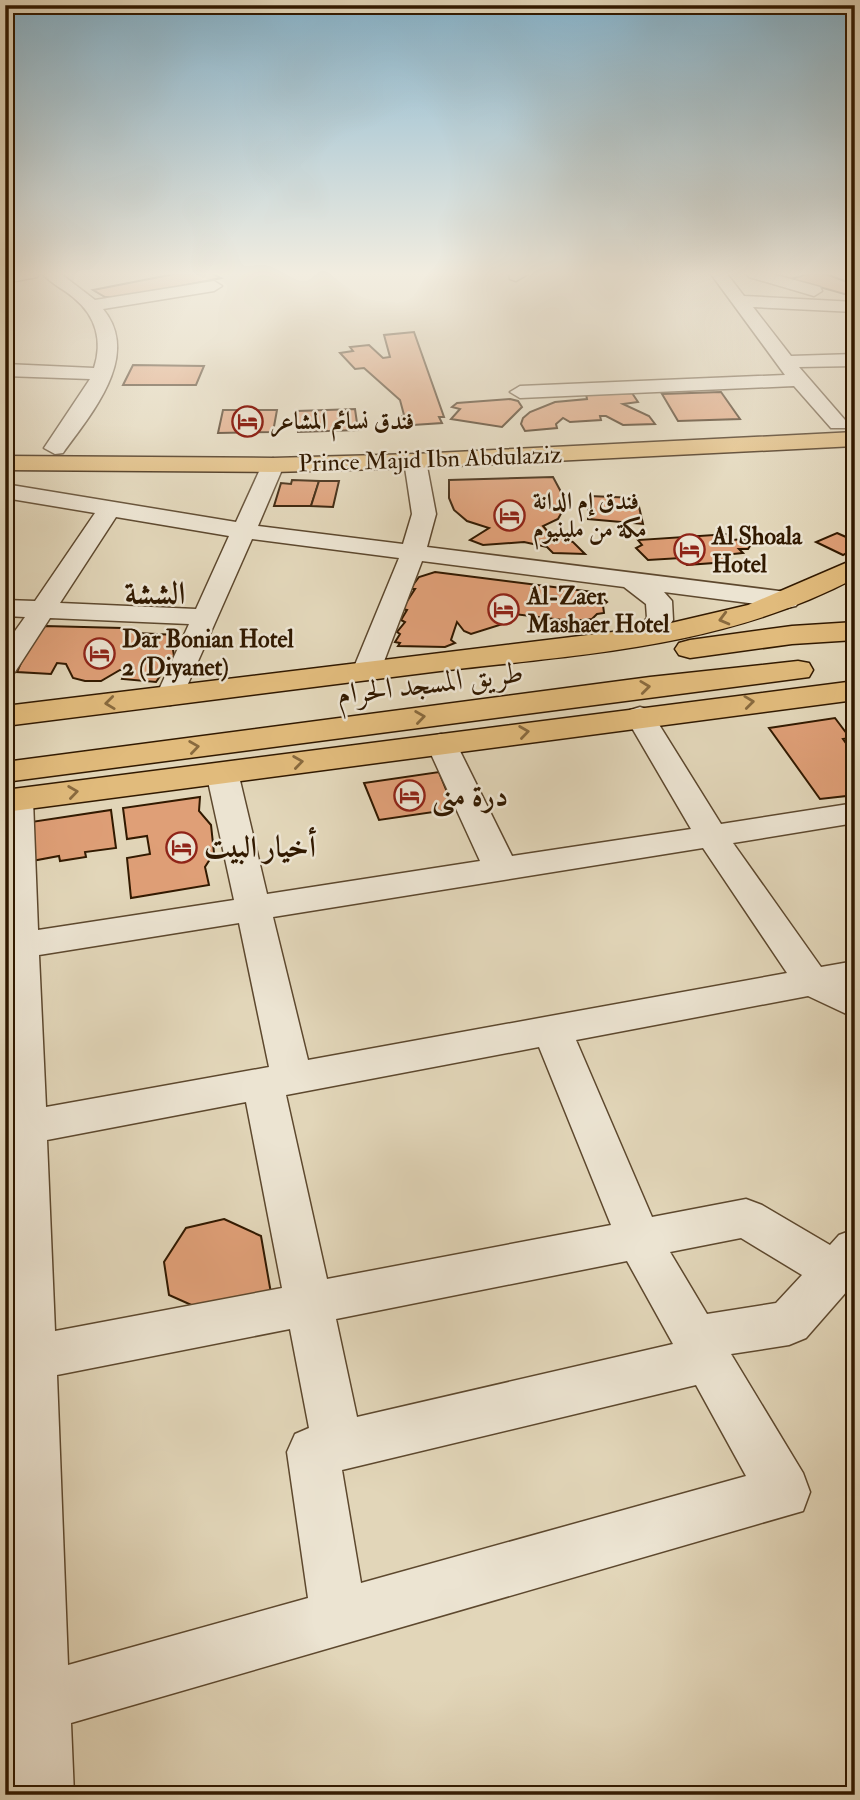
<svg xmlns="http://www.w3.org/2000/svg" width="860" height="1800" viewBox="0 0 860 1800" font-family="'IM FELL Double Pica',Amiri,serif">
  <rect width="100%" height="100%" fill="#e2d6b9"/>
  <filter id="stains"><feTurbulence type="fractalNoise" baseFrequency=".00286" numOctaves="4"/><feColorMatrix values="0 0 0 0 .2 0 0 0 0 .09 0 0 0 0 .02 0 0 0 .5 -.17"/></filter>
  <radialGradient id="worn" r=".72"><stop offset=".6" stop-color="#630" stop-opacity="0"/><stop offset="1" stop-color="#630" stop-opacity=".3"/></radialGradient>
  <g fill="#df9f77" stroke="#311900" stroke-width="2">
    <polygon points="167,274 213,274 221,278 127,297 105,297 93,290 169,275"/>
    <polygon points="808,274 826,274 855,285 855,297 791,279"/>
    <polygon points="414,332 444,417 439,417 442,423 398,426 397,419 404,415 400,400 364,368 355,369 340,353 353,351 350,347 369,345 383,358 390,357 384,335"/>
    <polygon points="133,365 204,366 196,385 123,385"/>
    <polygon points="721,392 740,419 678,421 662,394"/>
    <polygon points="632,393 638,402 623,404 649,416 655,424 623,425 606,416 600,416 601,420 570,422 563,418 556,424 557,428 525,431 521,424 523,418 530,412 555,402 587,399 586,394"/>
    <polygon points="510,399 518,401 522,407 502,427 451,419 460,409 452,407 457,403"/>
    <polygon points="355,409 358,430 298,432 297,411"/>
    <polygon points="223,410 277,410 273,432 218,433"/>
    <polygon points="553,477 567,503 558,519 543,526 548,532 573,542 585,554 553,553 547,547 524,542 483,545 470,540 489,528 467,521 454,510 449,498 449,480"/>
    <polygon points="292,480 319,481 311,506 274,506 281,483 291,484"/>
    <polygon points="319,481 339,481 333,507 311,506"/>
    <polygon points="589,496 637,498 643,524 588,519"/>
    <polygon points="837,533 855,541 855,548 843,555 816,542"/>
    <polygon points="729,534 732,540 744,539 750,546 748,549 739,549 743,553 723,555 727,562 687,565 681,558 648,560 636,548 642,545 638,540"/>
    <polygon points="435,572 593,592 607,602 603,605 604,613 597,614 592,619 571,621 498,612 509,617 509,622 471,634 464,631 457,622 451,640 455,643 445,647 398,646 400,643 395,642 400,634 397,632 405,622 401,620 407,610 402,609 415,589 410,589 419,577"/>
    <polygon points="45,626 122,628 136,633 176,635 172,643 174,656 156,682 122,679 126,670 120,670 101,681 85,681 73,678 66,664 57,663 51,674 17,672 30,642"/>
    <polygon points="835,718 850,738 843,739 855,756 855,795 820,799 769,728"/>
    <polygon points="439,772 454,809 379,820 364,783"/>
    <polygon points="200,797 199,811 211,825 214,853 205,867 209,885 131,898 127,858 150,854 147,836 127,839 123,808"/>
    <polygon points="111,810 116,848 85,852 86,857 60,861 59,856 32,861 31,822"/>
    <polygon points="224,1219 261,1236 272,1299 207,1312 169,1295 164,1262 186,1228"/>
  </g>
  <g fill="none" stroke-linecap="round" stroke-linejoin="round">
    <defs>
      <g id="minor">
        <polygon points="5,274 39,274 37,277 5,283"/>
        <path d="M43 274H61L95 300 214 281 222 286 214 291 103 309C142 356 91 414 63 453L55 454 44 448 90 379 5 376V364L94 368C103 341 96 316 74 298 64 289 51 284 43 274Z"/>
        <polygon points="509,274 528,274 516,281 510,279"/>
        <polygon points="711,274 727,274 744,296 855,302 855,312 753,307 791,356 855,354 855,366 799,367 845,420 848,424 845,428 831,428 794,386 520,398 510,392 520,386 785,375"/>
        <polygon points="747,274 772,274 820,287 822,291 814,296 749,277"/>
        <path d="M415 454 426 461 436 514 427 547 787 592 796 594 800 600 796 606 787 608 664 592 672 601 673 620C663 635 653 647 634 643L630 637 647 618 646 604 624 587 422 561 380 672 376 678 366 680 356 678 352 672 399 558 252 539 180 702 170 705 160 702 156 696 189 624 50 618 15 672 5 674V645L25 617 5 616V600L35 601 95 513 5 498V484L236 522 262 465 273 458 284 465 258 526 403 544 412 514 404 461ZM116 517 229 536 196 609 60 603Z"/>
        <path d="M640 707 650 710 721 824 855 803V823L733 843 821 967 855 961V1018L808 996 576 1040 652 1217 746 1199 762 1205 830 1245 839 1235 855 1229V1282L806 1338 789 1345 731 1354 803 1473 810 1492 803 1511 71 1723 74 1795H12V1740L5 1741V1682L11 1681 5 1386V794L17 790 28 793 33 800 38 930 234 900 206 772 211 765 222 763 233 765 238 772 267 894 480 861 426 743 430 737 441 734 452 737 456 743 512 856 691 829 625 716 630 710ZM703 848 787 973 308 1060 273 917ZM239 923 269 1067 46 1107 39 955ZM539 1047 611 1225 327 1279 286 1095ZM246 1102 282 1288 55 1331 47 1140ZM741 1238 802 1275 776 1303 707 1314 670 1252ZM627 1261 673 1344 357 1417 336 1319ZM290 1329 309 1428 295 1434 287 1452 308 1598 68 1665 57 1375ZM696 1385 746 1476 361 1583 342 1470Z"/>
      </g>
      <g id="major">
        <polygon points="855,432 855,446 415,468 273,472 5,470 5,456 273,458 415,454"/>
        <path d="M855 559V578C726 647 583 654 440 671 295 689 150 708 5 726V706L654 627 748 605Z"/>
        <polygon points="855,622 855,640 792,644 690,658 679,655 675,649 679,643 690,640 792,626"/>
        <polygon points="798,661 809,663 813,670 809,677 5,782 5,762 650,677"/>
        <polygon points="855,681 855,700 5,812 5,790"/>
      </g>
    </defs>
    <use href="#minor" stroke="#5d482e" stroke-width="3"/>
    <use href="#major" stroke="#311900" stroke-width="3"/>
    <use href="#minor" fill="#ece4d2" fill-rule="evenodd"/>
    <use href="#major" fill="#e1bb7c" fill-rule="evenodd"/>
  </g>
  <defs><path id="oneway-chevron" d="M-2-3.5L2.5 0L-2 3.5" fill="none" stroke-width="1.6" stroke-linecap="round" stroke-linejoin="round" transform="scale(1.75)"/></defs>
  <g stroke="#896a3e">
    <use href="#oneway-chevron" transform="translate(724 619) rotate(165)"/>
    <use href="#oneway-chevron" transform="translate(645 687) rotate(-7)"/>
    <use href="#oneway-chevron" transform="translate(749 702) rotate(-7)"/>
    <use href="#oneway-chevron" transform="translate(110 703) rotate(173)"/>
    <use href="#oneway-chevron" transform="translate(420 717) rotate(-8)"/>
    <use href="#oneway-chevron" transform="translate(524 732) rotate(-8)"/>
    <use href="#oneway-chevron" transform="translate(194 747) rotate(-8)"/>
    <use href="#oneway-chevron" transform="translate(298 762) rotate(-8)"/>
    <use href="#oneway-chevron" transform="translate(73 792) rotate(-8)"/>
  </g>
  <linearGradient id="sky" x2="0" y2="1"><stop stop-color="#87b6d0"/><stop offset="0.52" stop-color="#f2ede0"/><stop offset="1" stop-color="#f2ede0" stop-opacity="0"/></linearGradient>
  <rect width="860" height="526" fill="url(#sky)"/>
  <defs>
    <symbol id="hotel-ring" viewBox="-11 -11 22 22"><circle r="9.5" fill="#ece4d2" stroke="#8f2418" stroke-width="1.5"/><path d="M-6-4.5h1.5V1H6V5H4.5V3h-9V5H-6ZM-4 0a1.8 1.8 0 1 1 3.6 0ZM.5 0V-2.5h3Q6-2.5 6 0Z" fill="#8f2418"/></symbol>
  </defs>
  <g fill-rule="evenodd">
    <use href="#hotel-ring" x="230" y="404" width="35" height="35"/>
    <use href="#hotel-ring" x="492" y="498" width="35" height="35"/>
    <use href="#hotel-ring" x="672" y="532" width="35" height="35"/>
    <use href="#hotel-ring" x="486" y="592" width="35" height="35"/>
    <use href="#hotel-ring" x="82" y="636" width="35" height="35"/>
    <use href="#hotel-ring" x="392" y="778" width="35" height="35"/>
    <use href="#hotel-ring" x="164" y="830" width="35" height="35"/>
  </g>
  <g text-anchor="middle" stroke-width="5" stroke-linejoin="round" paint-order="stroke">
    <g font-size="24" font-weight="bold" fill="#311900" stroke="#ece4d2" text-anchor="start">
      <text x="271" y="429">فندق نسائم المشاعر</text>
      <text x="533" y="509">فندق إم الدانة<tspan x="533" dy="28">مكة من ملينيوم</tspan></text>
      <text x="712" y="544">Al Shoala<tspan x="712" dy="28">Hotel</tspan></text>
      <text x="527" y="604">Al-Zaer<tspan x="527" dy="28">Mashaer Hotel</tspan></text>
      <text x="122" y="647">Dar Bonian Hotel<tspan x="122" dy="28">2 (Diyanet)</tspan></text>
    </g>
    <g font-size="24" fill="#311900" stroke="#ece4d2">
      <text transform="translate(430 459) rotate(-2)" y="8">Prince Majid Ibn Abdulaziz</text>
    </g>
    <g font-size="30" fill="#311900" stroke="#ece4d2">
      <text transform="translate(430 683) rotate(-7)" y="10">طريق المسجد الحرام</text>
    </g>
    <g font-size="30" font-weight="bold" fill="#311900" stroke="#ece4d2" text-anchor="start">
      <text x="432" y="806">درة منى</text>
      <text x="204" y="857">أخيار البيت</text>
    </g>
    <g font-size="32" font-weight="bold" fill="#311900" stroke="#ece4d2">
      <text x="155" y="604">الششة</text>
    </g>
  </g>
  <rect width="860" height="1800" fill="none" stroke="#e2d6b9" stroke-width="28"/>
  <rect x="7" y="7" width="846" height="1786" fill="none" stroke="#311900" stroke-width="3.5"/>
  <rect x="14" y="14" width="832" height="1772" fill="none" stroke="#311900" stroke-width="2"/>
  <rect width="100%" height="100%" filter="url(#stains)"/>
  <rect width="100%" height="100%" fill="url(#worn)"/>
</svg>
